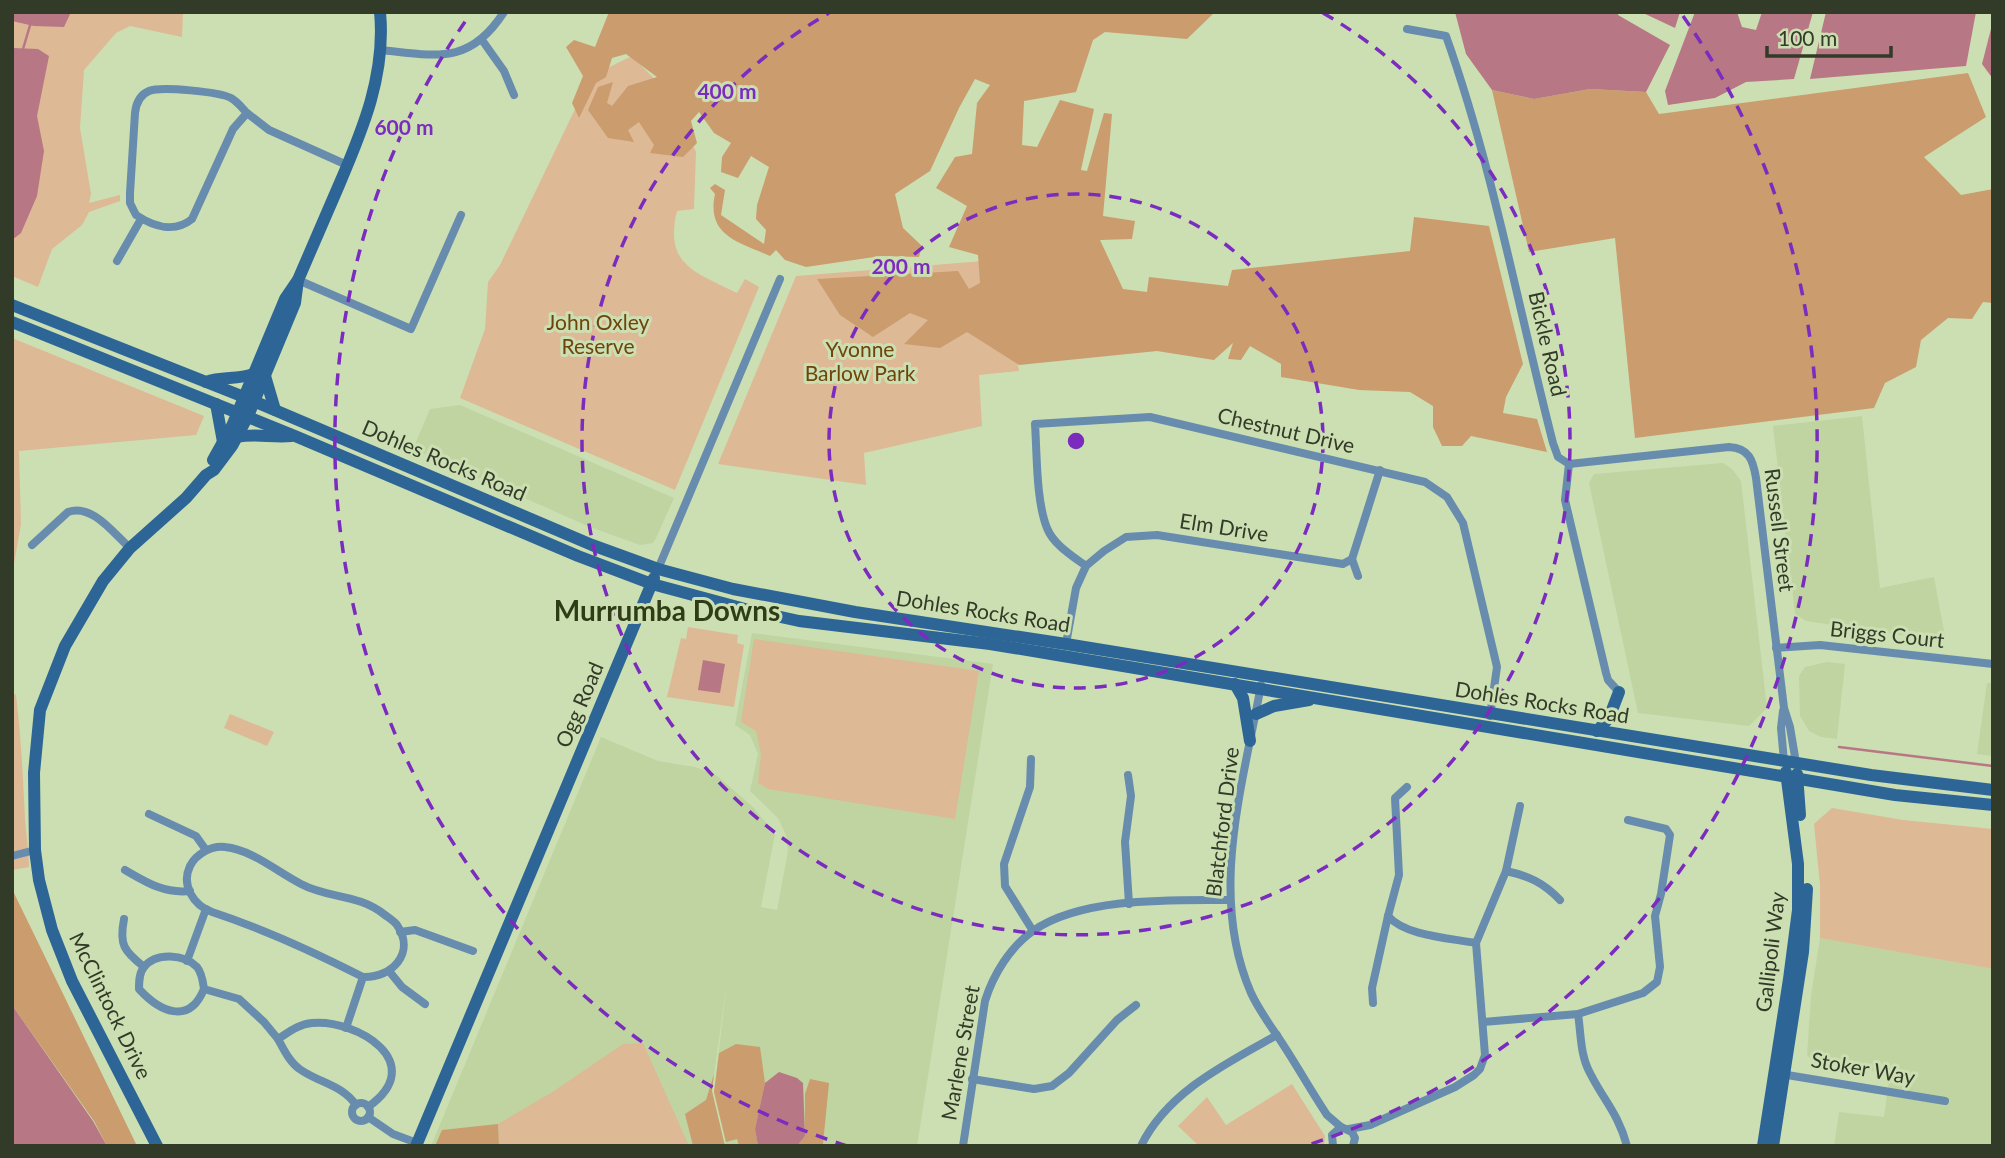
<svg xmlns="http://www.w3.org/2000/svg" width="2005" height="1158" viewBox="0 0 2005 1158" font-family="Lato,sans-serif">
  <rect width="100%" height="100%" fill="#ccdfb2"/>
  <g fill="#bfd4a1">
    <polygon points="460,405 674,498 656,538 653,543 640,545 590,527 413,449 430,409"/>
    <polygon points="1862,416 1880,588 1934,577 1946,642 1806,621 1795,614 1773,426"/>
    <polygon points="1723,463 1732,469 1741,481 1767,708 1749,726 1638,713 1589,483 1594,474"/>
    <polygon points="752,633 993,664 917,1146 726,1146 714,1092 727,981 712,1091 725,1146 431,1146 601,737 658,761 695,767 716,775 753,807 775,834 761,907 777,910 788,851 786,835 778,818 750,791 758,754 750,735 735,725"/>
    <polygon points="1827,662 1845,664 1837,739 1821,737 1809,731 1800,716 1799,676 1805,667"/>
    <polygon points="1987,683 1993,683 1993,756 1977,754"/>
    <polygon points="1820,938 1993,969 1993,1146 1834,1146 1839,1112 1884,1117 1890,1074 1813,1061 1807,1055 1811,996"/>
  </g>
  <g fill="#ddb995">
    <polygon points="12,12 183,12 182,37 130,26 116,33 84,70 80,128 91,194 89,203 120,195 120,201 89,212 82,225 52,249 38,287 12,276"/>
    <path d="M632 56 671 96 696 152 694 209 677 211C664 265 695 272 737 293L745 279 759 287 675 490 460 398 485 329 488 282 500 265 591 76Z"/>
    <polygon points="996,260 1019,371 979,375 982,426 864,453 866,485 718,464 796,276"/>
    <polygon points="12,338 204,416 196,435 19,451 21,524 12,575"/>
    <polygon points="688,627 738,635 737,643 744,645 734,707 667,697 681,638 686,639"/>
    <polygon points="754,639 979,671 955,819 768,789 758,783 761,754 756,731 741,722"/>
    <path d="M12 693 16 695C21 736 23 777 25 819 26 835 29 851 29 867L12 870Z"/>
    <polygon points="230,714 274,732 267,746 224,728"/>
    <polygon points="1832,808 1903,820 1993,829 1993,969 1820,938 1820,885 1814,824"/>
    <polygon points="643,1043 689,1146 499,1146 498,1124 554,1091 623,1044"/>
    <polygon points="1292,1084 1325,1136 1324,1146 1199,1146 1178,1126 1207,1097 1226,1125"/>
  </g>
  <g fill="#ca9c6e">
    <path d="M609 12H1215L1187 39 1105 32 1093 40 1076 92 1024 101 1022 145 1037 147 1060 100 1094 109 1081 170 1087 171 1104 113 1112 114 1103 216 1135 221 1132 239 1100 240 1123 289 1147 292 1149 277 1228 286 1232 270 1410 251 1414 217 1489 226 1523 364 1506 397 1503 413 1537 419 1547 452 1471 436 1462 446H1442L1433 427V406L1410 392 1359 390 1281 377V364L1250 346 1241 360 1228 359 1233 343 1214 360 1157 351 1019 365 967 332 940 348 904 344 928 320 910 313 873 337 840 315 817 279 958 271 969 289 980 283 978 255 949 247 967 206 936 188 955 157 972 154 977 103 990 85 975 79 959 108 930 171 895 194 903 228 922 246 919 257 881 256 806 267 785 260 776 250 770 256C739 242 706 236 715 194L710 188 715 184 725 190 721 215 764 244 766 230 756 219 757 205 769 167 751 156 738 178 721 172 722 157 731 143 714 133 699 112 691 121 697 143 683 157 650 153 654 145 639 122 628 130 634 142 608 138 588 110 598 87 613 82 607 103 612 106 628 86 657 77 626 54 612 58 606 77 596 83 579 118 572 103 583 76 566 47 574 40 595 47Z"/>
    <polygon points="1968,73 1986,117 1924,157 1961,195 1993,189 1993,303 1983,302 1972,319 1948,318 1921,340 1916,367 1885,383 1874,408 1635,438 1615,238 1529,252 1492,90 1534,99 1590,89 1646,92 1659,114"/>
    <polygon points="12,891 13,891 137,1146 107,1146 94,1121 12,1005"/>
    <polygon points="736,1044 760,1047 765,1083 755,1129 758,1146 739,1146 737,1139 726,1142 714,1092 719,1053"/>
    <polygon points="714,1074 712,1091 725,1146 693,1146 685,1114 706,1100"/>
    <polygon points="810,1079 829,1083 823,1144 797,1146 805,1136 805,1094"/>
    <polygon points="498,1124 499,1146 435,1146 442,1130"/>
  </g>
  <g fill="#b77784">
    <polygon points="12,12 71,12 64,27 34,26 12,21"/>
    <polygon points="1455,12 1618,12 1618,15 1670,45 1646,92 1590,89 1534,99 1492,90 1466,54"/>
    <polygon points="1641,12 1680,12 1675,28"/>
    <polygon points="1695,12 1737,12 1742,27 1756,30 1762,12 1813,12 1794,79 1746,82 1715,98 1668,105 1665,91"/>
    <polygon points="1826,12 1976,12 1966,66 1810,79"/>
    <polygon points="1993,21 1993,79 1982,64"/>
    <polygon points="12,48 38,49 49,56 37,116 44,151 37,196 21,233 12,240"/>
    <polygon points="703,660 725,664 720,693 698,690"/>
    <polygon points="12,1005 93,1121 107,1146 12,1146"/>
    <polygon points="779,1072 797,1078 803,1083 805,1136 797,1146 758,1146 755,1129 765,1083"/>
  </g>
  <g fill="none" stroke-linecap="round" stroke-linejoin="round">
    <g stroke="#b77784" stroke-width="2.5">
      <polyline points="23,49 31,22"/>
      <polyline points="1839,747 1993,766"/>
    </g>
    <g stroke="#688cad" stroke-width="8">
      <path d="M1407 29 1446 36C1493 168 1518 307 1553 443L1558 457 1569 464"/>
      <polyline points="482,40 504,71 514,95"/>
      <path d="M381 50C437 56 470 65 504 12"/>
      <path d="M247 113C242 108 238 102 231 98 220 92 161 86 149 91 139 95 136 104 135 113L130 193V203L136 215C154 227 175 233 192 219L233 129 247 113 269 130 347 165"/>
      <polyline points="117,261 141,219"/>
      <polyline points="298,280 411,329 461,215"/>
      <path d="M1569 464 1729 447C1749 448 1753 460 1756 478L1784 708 1790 727 1796 763"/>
      <polyline points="1569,464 1565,500 1606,673 1608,680 1619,692"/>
      <path d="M32 545 68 512C92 503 114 534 130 548"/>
      <polyline points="1352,559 1358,576"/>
      <path d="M1086 566C1072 556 1053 544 1047 528 1036 501 1037 453 1035 424L1150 417 1425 482 1447 497 1463 523 1497 667 1490 716"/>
      <polyline points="658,569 780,279"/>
      <polyline points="1066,644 1076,588 1086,566 1104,551 1126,537 1157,535 1343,564 1352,559 1380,470"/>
      <polyline points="1776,648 1820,645 1993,664"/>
      <path d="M1261 685C1243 785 1208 894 1251 993 1258 1008 1267 1021 1276 1034 1294 1060 1309 1088 1327 1115L1341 1127 1352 1132 1355 1138 1353 1146"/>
      <polyline points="1783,711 1781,728 1784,761"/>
      <polyline points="1031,759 1030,787 1004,864 1005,886 1033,931"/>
      <polyline points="1128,775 1131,796 1125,842 1129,904"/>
      <polyline points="149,814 196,836 206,850"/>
      <polyline points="12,856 35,850"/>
      <path d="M125 870C146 882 164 894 190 891"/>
      <path d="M1506 871C1529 876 1544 883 1560 900"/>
      <path d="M1388 916C1405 936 1450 938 1476 943"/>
      <path d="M124 919C119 945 124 951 144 967"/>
      <polyline points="400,932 415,930 473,951"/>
      <polyline points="187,961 206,909"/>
      <polyline points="389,971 402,987 425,1004"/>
      <path d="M204 989C203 982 202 973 197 967 184 954 156 952 144 967 139 973 139 982 139 989 159 1011 189 1026 204 989L239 999 264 1022 278 1039"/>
      <polyline points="1373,1003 1372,988 1388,916 1399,875 1395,798 1407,787"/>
      <path d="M1578 1014C1581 1033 1580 1055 1590 1073 1604 1101 1618 1113 1627 1146"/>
      <polyline points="1483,1022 1578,1014 1643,993 1657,982 1660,967 1655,916 1661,894 1670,835 1666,829 1628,820"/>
      <path d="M346 1028 363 977C314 952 264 929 212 912 193 905 181 885 190 866 196 854 212 845 225 847 253 850 277 872 301 884 329 899 357 893 385 915 389 918 394 921 397 925 416 953 392 978 363 977"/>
      <polyline points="1781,1074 1945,1101"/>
      <polyline points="972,1079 1034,1089 1052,1086 1069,1073 1117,1020 1136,1005"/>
      <circle cx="361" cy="1112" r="9"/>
      <path d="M356 1105C342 1085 320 1083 301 1070 290 1063 284 1050 278 1039 289 1032 299 1024 312 1023 357 1019 430 1063 368 1107"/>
      <polyline points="368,1117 393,1134 417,1143"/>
      <polyline points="1349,1129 1370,1125 1455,1087 1474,1075 1480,1069 1485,1055 1476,943 1506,871 1520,806"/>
      <path d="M963 1146 985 1001C993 975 1010 947 1033 931 1081 897 1172 900 1229 900"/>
      <path d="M1141 1146C1167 1092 1227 1063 1277 1035"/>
      <polyline points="1333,1146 1332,1135 1341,1127"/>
    </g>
    <g stroke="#2d6696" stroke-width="12">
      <polyline points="12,305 244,397 592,545 658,569 733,589 855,612 1066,644 1871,775 1993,790"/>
      <polyline points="12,322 295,436 578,556 652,584 745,609 799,621 990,644 1063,656 1895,795 1993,805"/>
      <polyline points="265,376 275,410"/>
      <path d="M206 382C222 376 237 380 253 374"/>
      <polyline points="216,404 223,442"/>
      <path d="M237 437C255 433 273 438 291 436"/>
      <path d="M213 460 232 426 285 299 298 280C312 248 325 217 339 185 363 129 386 74 380 12"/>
      <polyline points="1235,684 1243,698 1250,741"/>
      <polyline points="1256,714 1274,706 1309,700"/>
      <polyline points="1597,731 1609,718 1619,692"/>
      <polyline points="1797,774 1800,815"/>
      <polyline points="157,1146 72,981 52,930 39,880 35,850 34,773 40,710 65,646 103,581 130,548 186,498 206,475 214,470 232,446 248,416 295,303 298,280"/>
      <polyline points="416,1146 654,578"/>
      <polyline points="1763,1146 1789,979 1798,910 1798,864 1786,772"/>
      <polyline points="1773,1146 1803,952 1807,889"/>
    </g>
  </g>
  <g fill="none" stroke="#7b2cbf" stroke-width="3.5" stroke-dasharray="12 9">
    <circle cx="1076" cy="441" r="247"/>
    <path d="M1323 13A494 494 0 1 1 829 13"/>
    <path d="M847 1146A741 741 0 0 1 469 16M1683 16A741 741 0 0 1 1305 1146"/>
  </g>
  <g text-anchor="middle" stroke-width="6" stroke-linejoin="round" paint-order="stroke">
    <g font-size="21" fill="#6f440a" stroke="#ccdfb2">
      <text x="598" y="330">John Oxley<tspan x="598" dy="24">Reserve</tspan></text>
      <text x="860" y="357">Yvonne<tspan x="860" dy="24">Barlow Park</tspan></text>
    </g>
    <g font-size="21" fill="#323a28" stroke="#ccdfb2">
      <text transform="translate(1547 344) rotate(77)" y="7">Bickle Road</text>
      <text transform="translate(1286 431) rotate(13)" y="7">Chestnut Drive</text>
      <text transform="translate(444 461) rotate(23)" y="7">Dohles Rocks Road</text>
      <text transform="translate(1224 528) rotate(9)" y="7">Elm Drive</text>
      <text transform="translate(1779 530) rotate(83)" y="7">Russell Street</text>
      <text transform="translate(983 612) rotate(9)" y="7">Dohles Rocks Road</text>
      <text transform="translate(1887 635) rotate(6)" y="7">Briggs Court</text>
      <text transform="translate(1542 703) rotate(9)" y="7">Dohles Rocks Road</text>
      <text transform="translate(580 705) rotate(-67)" y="7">Ogg Road</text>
      <text transform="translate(1223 822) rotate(-83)" y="7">Blatchford Drive</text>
      <text transform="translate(1771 952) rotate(-83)" y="7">Gallipoli Way</text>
      <text transform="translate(110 1006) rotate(64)" y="7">McClintock Drive</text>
      <text transform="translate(961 1053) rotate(-80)" y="7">Marlene Street</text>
      <text transform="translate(1863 1069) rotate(10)" y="7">Stoker Way</text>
    </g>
    <g font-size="28" font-weight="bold" fill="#2f3d16" stroke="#ccdfb2">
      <text x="667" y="621">Murrumba Downs</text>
    </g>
  </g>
  <circle cx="1076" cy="441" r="10" fill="#7b2cbf" stroke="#ccdfb2" stroke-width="3.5"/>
  <g font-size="21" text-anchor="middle" font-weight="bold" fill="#7b2cbf" stroke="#ccdfb2" stroke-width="6" stroke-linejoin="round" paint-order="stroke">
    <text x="727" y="99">400 m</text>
    <text x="404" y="135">600 m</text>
    <text x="901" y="274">200 m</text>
  </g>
  <rect width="2005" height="1158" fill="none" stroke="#323a28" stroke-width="28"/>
  <path d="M1767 46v10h124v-10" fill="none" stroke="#323a28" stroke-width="3.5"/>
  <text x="1778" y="46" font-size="21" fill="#323a28" stroke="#ccdfb2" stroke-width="5" paint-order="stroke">100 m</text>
</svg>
